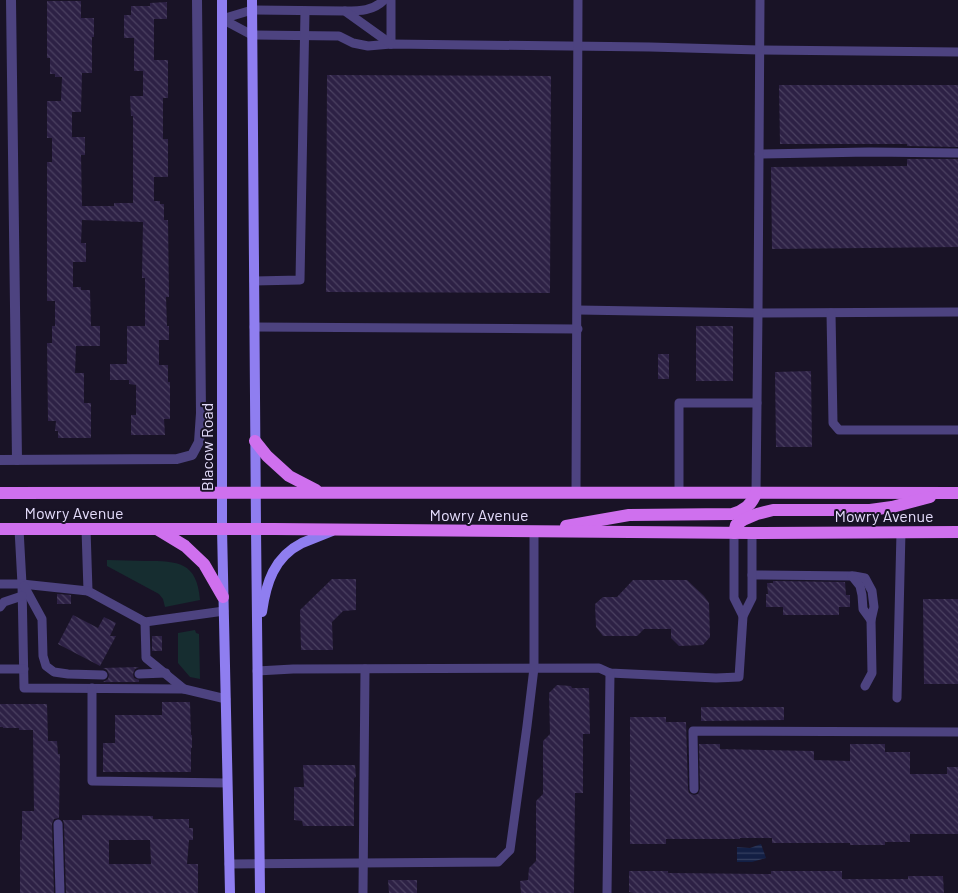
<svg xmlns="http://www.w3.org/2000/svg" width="958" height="893" viewBox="0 0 958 893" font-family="Barlow,sans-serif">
  <defs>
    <pattern id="water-rules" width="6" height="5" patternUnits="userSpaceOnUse" patternTransform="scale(1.25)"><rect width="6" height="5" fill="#131f44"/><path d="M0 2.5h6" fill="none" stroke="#353f60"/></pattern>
    <pattern id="building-back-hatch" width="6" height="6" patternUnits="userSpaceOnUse" patternTransform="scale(1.25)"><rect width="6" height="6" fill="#2d2145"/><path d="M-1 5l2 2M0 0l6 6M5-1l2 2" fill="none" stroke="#4b4161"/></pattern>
  </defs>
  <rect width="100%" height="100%" fill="#191326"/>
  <g fill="#162d30">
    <path d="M107 560C120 560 133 561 146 561 178 561 197 562 200 600L165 607 163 599 159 594 107 566Z"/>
    <polygon points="195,630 196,633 199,634 200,679 190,677 178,663 178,633"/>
  </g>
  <polygon fill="url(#water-rules)" points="761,844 766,858 752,862 737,862 737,847 750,848"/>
  <g fill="url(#building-back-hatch)" fill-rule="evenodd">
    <polygon points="47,1 81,1 81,18 94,18 94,37 92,37 92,73 82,73 81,112 72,112 72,137 85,137 85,155 81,155 82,206 114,206 114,203 133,203 133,116 131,116 130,96 143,96 143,71 134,71 134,38 124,38 124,15 131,15 131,6 150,6 150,3 167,2 167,19 154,19 154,60 168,60 168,98 163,98 163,139 168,139 168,177 154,177 154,201 160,201 160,204 164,204 164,220 168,220 169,297 166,297 167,326 169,326 169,340 159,340 159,365 168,365 168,382 170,382 170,419 164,419 165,435 131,435 131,415 136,415 136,385 129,384 129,380 110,380 110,364 127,364 127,326 145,326 145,278 142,278 143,222 82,220 81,243 86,243 86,262 73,262 73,287 81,287 81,290 90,290 91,326 100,326 100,346 76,346 75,373 84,373 84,403 91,403 91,438 58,438 58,431 55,431 56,421 48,421 47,343 52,343 52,326 55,326 55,301 47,301 47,162 52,162 52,138 47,138 47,101 61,101 62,77 55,77 55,74 50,74 50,58 47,58"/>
    <polygon points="327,75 551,76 550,293 326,292"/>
    <polygon points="779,85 958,85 958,147 907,146 907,144 780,144"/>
    <polygon points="907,159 958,159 958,247 772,249 771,167 907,166"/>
    <rect x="696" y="326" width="37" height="55"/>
    <rect x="658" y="354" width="11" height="25"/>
    <polygon points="811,371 812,447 776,447 775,372"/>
    <polygon points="332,579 356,579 356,610 343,611 332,622 333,650 301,650 300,610"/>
    <polygon points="633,580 687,580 704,596 709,603 710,637 703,645 679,646 671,638 671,629 644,629 637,636 603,636 596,627 595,604 603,597 617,597"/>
    <polygon points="773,581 845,582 846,595 850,595 850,607 839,607 839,615 783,615 783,607 766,607 766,594 768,594 767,583 773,583"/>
    <polygon points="57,594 71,595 71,604 57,604"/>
    <polygon points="923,599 958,599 958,684 924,684"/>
    <polygon points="73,615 98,628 104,617 116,623 110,636 116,636 100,666 58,644"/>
    <rect x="152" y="636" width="10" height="15"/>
    <polygon points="139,667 135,669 133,674 134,678 139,680 139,682 103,682 108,679 109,675 107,670 103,668"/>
    <polygon points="557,685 571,686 572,688 589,688 590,734 583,734 583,793 575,793 574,893 521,893 520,881 528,880 529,868 536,861 536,801 543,794 543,741 550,734 549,693"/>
    <polygon points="162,702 190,702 191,735 192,735 192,748 191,748 191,772 103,772 103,743 115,743 115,715 162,715"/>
    <polygon points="0,704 47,704 48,741 57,741 58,754 60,754 59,818 54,819 52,824 54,893 20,893 20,840 22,840 22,811 34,811 33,730 19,730 19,728 3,728 3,727 0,727"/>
    <polygon points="701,707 784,707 784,720 701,721"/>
    <polygon points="630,717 666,717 666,722 686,722 688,789 689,793 694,795 698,794 700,789 699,744 720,744 720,749 814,751 814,760 850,761 850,744 885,744 885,752 910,752 910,774 947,774 947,767 958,767 958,834 910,834 910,842 885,842 885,845 850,845 850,843 772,843 772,838 740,838 740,839 666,839 666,844 630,844"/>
    <polygon points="303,765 355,765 356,777 354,778 354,826 303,826 302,821 294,820 294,787 304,787"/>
    <path d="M82 815 153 816V819H189V828H193V840H189L187 864H198V893H66L64 824 63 820H82ZM109 840H150L151 864H109Z"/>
    <polygon points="629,871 668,871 668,873 771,874 771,871 842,871 842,879 908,879 908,876 943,876 944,893 634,893 629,892"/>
    <polygon points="388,880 417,880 417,893 389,893"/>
  </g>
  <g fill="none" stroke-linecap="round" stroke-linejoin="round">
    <g stroke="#4d4380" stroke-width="9">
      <polyline points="391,0 391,44"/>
      <path d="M345 11C360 11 373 11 384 0"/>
      <polyline points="222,19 252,35 339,36 353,43 368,46 391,44 650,47 759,50 958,52"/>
      <polyline points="222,19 252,10 345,11 391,44"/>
      <polyline points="759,154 869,152 958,153"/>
      <polyline points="254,281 300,280 305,11"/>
      <polyline points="578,310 758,313 958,312"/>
      <polyline points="831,313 833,423 839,430 958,430"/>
      <polyline points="254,327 578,329"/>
      <polyline points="576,493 578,0"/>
      <polyline points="679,493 679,403 757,403"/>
      <polyline points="756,493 758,313 760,0"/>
      <polyline points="19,529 22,584 24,688 184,689"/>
      <polyline points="86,529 88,591 145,622 224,611"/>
      <polyline points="734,533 734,598 743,616"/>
      <polyline points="752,575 854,576 865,578 872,591 874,607 871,620 872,673 865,686"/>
      <polyline points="852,576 860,586 862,595 863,609 871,620"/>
      <polyline points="0,584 22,584 88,591"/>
      <polyline points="24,586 42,619 43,656 46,666 54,672 68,674 103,675"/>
      <polyline points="0,607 4,602 22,596"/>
      <polyline points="145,622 146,658 184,689 226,699"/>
      <polyline points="0,669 24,669"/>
      <polyline points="257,671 293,669 599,668 610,673 716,678 739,677 743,616 752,598 752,533"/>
      <polyline points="139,674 166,673"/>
      <polyline points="92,688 92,781 227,783"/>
      <polyline points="897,698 901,532"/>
      <polyline points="694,789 693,731 958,732"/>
      <polyline points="58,824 60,893"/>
      <polyline points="229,864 498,862 510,850 527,726 534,668 534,531"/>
      <polyline points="363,893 365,669"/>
      <polyline points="607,893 610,673"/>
    </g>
    <g stroke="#4d4380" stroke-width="10">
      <polyline points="11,0 17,460"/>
      <polyline points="0,460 177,459 192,455 199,442 201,413 197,0"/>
    </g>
    <g stroke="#8f7ef0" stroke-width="10">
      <polyline points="222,0 222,529 230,893"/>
      <polyline points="252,0 256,529 260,893"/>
      <path d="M262 612C266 583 274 557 302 543 312 539 322 535 332 531"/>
    </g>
    <g stroke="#cf70ee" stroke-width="12">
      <polyline points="255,441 267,456 289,476 316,490"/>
      <path d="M0 493C319 491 639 494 958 493"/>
      <path d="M566 526 629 515 732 514C744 511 752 505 756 493"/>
      <polyline points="0,529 275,529 752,533 958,532"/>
      <polyline points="157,529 185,546 204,564 223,597"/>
      <polyline points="734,533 736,525 743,520 757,514 773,510 870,510 892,507 930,497"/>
    </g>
  </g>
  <g text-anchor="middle" stroke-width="4" stroke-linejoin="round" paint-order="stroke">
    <g font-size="16" fill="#e4dcfb" stroke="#191326">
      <text transform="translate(207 447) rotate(-90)" y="6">Blacow Road</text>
      <text x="74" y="519">Mowry Avenue</text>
      <text x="479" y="521">Mowry Avenue</text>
      <text x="884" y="522">Mowry Avenue</text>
    </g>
  </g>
</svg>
